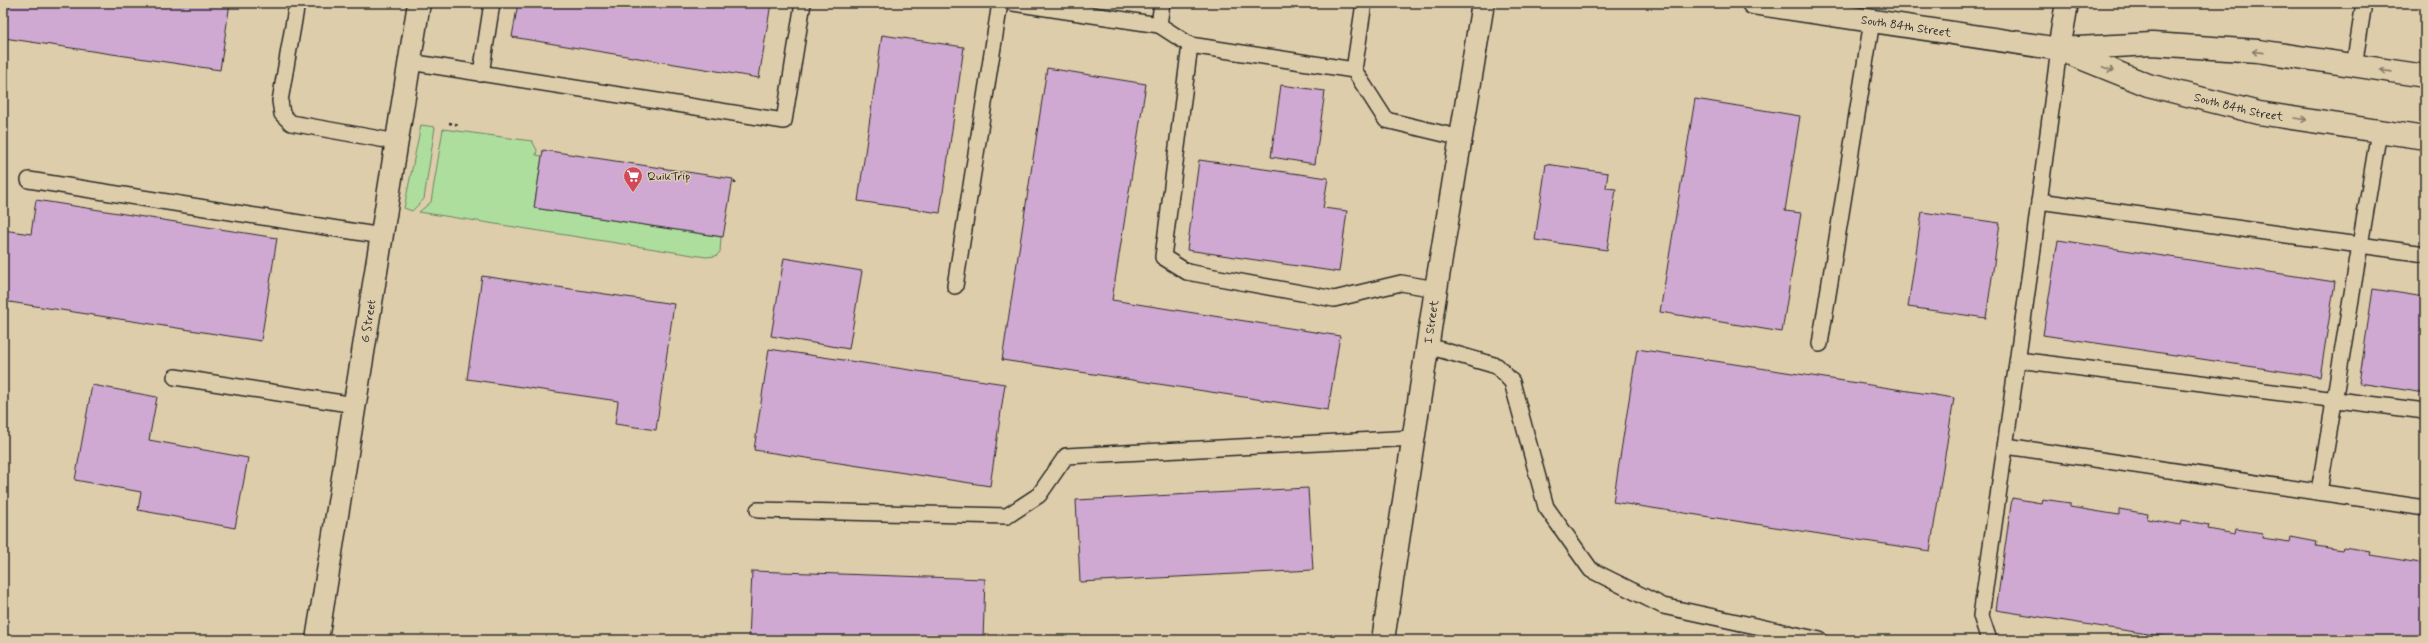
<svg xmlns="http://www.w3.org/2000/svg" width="2428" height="643" viewBox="0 0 2428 643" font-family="Mynerve,sans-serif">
  <rect width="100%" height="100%" fill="#decdaa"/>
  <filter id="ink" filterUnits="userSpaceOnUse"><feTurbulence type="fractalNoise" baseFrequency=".025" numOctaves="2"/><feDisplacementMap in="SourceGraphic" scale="8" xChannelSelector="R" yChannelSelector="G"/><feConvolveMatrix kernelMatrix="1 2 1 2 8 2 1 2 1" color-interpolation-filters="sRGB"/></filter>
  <g filter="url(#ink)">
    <g fill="#adde9e" stroke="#6c8464">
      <polygon points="421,125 435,127 424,199 412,211 404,208"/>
      <polygon points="443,129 532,141 537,150 536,155 542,156 534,208 721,237 720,252 716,256 706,257 419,212 431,202"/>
    </g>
    <g fill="#cfa9d2" stroke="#2b2b2b">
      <polygon points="9,3 230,3 220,70 4,38"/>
      <polygon points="518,3 771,3 759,78 512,37"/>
      <polygon points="882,35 964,47 940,213 858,201"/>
      <polygon points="1047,68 1146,84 1112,300 1340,336 1328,410 1002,360"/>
      <polygon points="1281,85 1325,91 1315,164 1271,157"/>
      <polygon points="1695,99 1800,116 1785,211 1801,213 1782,332 1660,312"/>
      <polygon points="543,150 733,179 723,237 534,208"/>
      <polygon points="1199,160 1328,178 1323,208 1347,211 1339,272 1187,250"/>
      <polygon points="1546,164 1608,173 1606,188 1616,189 1607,250 1535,240"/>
      <polygon points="36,200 277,238 261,341 3,301 3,230 31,234"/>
      <polygon points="1922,212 2000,223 1986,318 1908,307"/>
      <polygon points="2058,240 2335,282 2320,377 2043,335"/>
      <polygon points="784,258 862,271 849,349 771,336"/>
      <polygon points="482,276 674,304 656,430 615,424 618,401 467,379"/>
      <polygon points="2373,289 2425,297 2425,393 2359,383"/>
      <polygon points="769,349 1005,384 990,486 754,450"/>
      <polygon points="1637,349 1954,398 1930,551 1613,502"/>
      <polygon points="92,385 157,397 149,440 248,458 235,528 138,510 141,492 75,480"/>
      <polygon points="1308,488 1313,570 1080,582 1076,500"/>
      <polygon points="2012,498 2041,503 2042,499 2070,503 2070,507 2119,515 2119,509 2148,514 2147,519 2181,525 2182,520 2209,525 2208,529 2235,534 2236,529 2263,533 2262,538 2290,542 2291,537 2317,542 2316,546 2342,550 2343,547 2371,551 2370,555 2420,563 2421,558 2425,559 2425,640 2186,640 1996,610"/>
      <polygon points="752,571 985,579 983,640 749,640"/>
    </g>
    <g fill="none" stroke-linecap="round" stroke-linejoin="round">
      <defs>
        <g id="lane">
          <polyline points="297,3 280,101 282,114 291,123 397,142"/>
          <polyline points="1013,3 1159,25 1162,3"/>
          <polyline points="1159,25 1190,45 1354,70 1364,3"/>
          <polyline points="1190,45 1163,257 1187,272 1334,299 1401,283 1436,289"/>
          <polyline points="410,62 784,121 803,3"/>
          <polyline points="2354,66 2364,3"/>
          <polyline points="1354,70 1386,120 1461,138"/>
          <polyline points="481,74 492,3"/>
          <polyline points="29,180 382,236"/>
          <polyline points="2039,201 2425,254"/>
          <polyline points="955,286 1000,3"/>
          <polyline points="1820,344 1872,21"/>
          <polyline points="1428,346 1497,366 1512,382 1546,507 1591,570 1663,606 1820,640"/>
          <polyline points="2018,360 2425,411"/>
          <polyline points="175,377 355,405"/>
          <polyline points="2006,446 2425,508"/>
          <polyline points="2319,492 2379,131"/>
          <polyline points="758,510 1007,516 1039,495 1066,456 1414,438"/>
          <polyline points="1989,640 1981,616 2031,264 2059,49"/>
        </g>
        <g id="street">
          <polyline points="2059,49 2067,3"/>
          <path id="s1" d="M317 640 419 3"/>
          <path id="s2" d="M1383 640 1436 289 1483 3"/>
        </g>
        <g id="primary">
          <path id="s3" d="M1753 3 2059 49 2152 44 2258 51 2425 76"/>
          <path id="s4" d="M2066 52 2148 85 2259 113 2425 138"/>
        </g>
      </defs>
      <use href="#lane" stroke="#2b2b2b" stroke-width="18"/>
      <use href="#street" stroke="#2b2b2b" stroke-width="25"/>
      <use href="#primary" stroke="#2b2b2b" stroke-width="25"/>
      <g stroke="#2b2b2b" stroke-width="2.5" stroke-dasharray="3 3" stroke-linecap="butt">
        <polyline points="449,123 460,125"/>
        <polyline points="735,184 735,180"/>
      </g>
      <use href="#lane" stroke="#decdaa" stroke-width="15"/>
      <use href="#street" stroke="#decdaa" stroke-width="22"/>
      <use href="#primary" stroke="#decdaa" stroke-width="22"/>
    </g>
    <defs><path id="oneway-shaft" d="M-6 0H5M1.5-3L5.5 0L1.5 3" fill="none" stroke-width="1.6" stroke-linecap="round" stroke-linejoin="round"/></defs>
    <g stroke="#847c6a">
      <use href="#oneway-shaft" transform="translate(2258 52) rotate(-174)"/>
      <use href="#oneway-shaft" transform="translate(2108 69) rotate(22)"/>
      <use href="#oneway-shaft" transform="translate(2386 71) rotate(-172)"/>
      <use href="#oneway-shaft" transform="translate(2301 119) rotate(9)"/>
    </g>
  </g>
  <defs>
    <symbol id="supermarket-pin" viewBox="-11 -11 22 30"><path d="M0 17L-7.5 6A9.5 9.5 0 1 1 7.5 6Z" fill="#d1495b" stroke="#decdaa"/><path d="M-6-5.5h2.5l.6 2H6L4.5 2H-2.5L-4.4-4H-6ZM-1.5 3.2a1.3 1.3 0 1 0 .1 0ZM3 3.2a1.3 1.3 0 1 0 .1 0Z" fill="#fff"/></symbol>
  </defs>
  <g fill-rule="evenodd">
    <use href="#supermarket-pin" x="622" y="165" width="22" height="30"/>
  </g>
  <g text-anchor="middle" stroke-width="3" stroke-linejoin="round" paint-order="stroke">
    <g font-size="12" fill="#2b2b2b" stroke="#decdaa">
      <text dy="4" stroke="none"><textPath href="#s3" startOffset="155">South 84th Street</textPath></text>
      <text dy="4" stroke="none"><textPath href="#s4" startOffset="182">South 84th Street</textPath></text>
      <text dy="4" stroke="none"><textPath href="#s1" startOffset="323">G Street</textPath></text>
      <text dy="4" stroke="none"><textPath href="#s2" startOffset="322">I Street</textPath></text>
    </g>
    <g font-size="12" fill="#2b2b2b" stroke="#decdaa" text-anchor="start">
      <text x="647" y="180">QuikTrip</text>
    </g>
  </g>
  <rect width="2428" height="643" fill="none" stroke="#decdaa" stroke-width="16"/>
  <rect x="8" y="8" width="2412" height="627" fill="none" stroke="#2b2b2b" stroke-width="1.5" filter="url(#ink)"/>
</svg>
